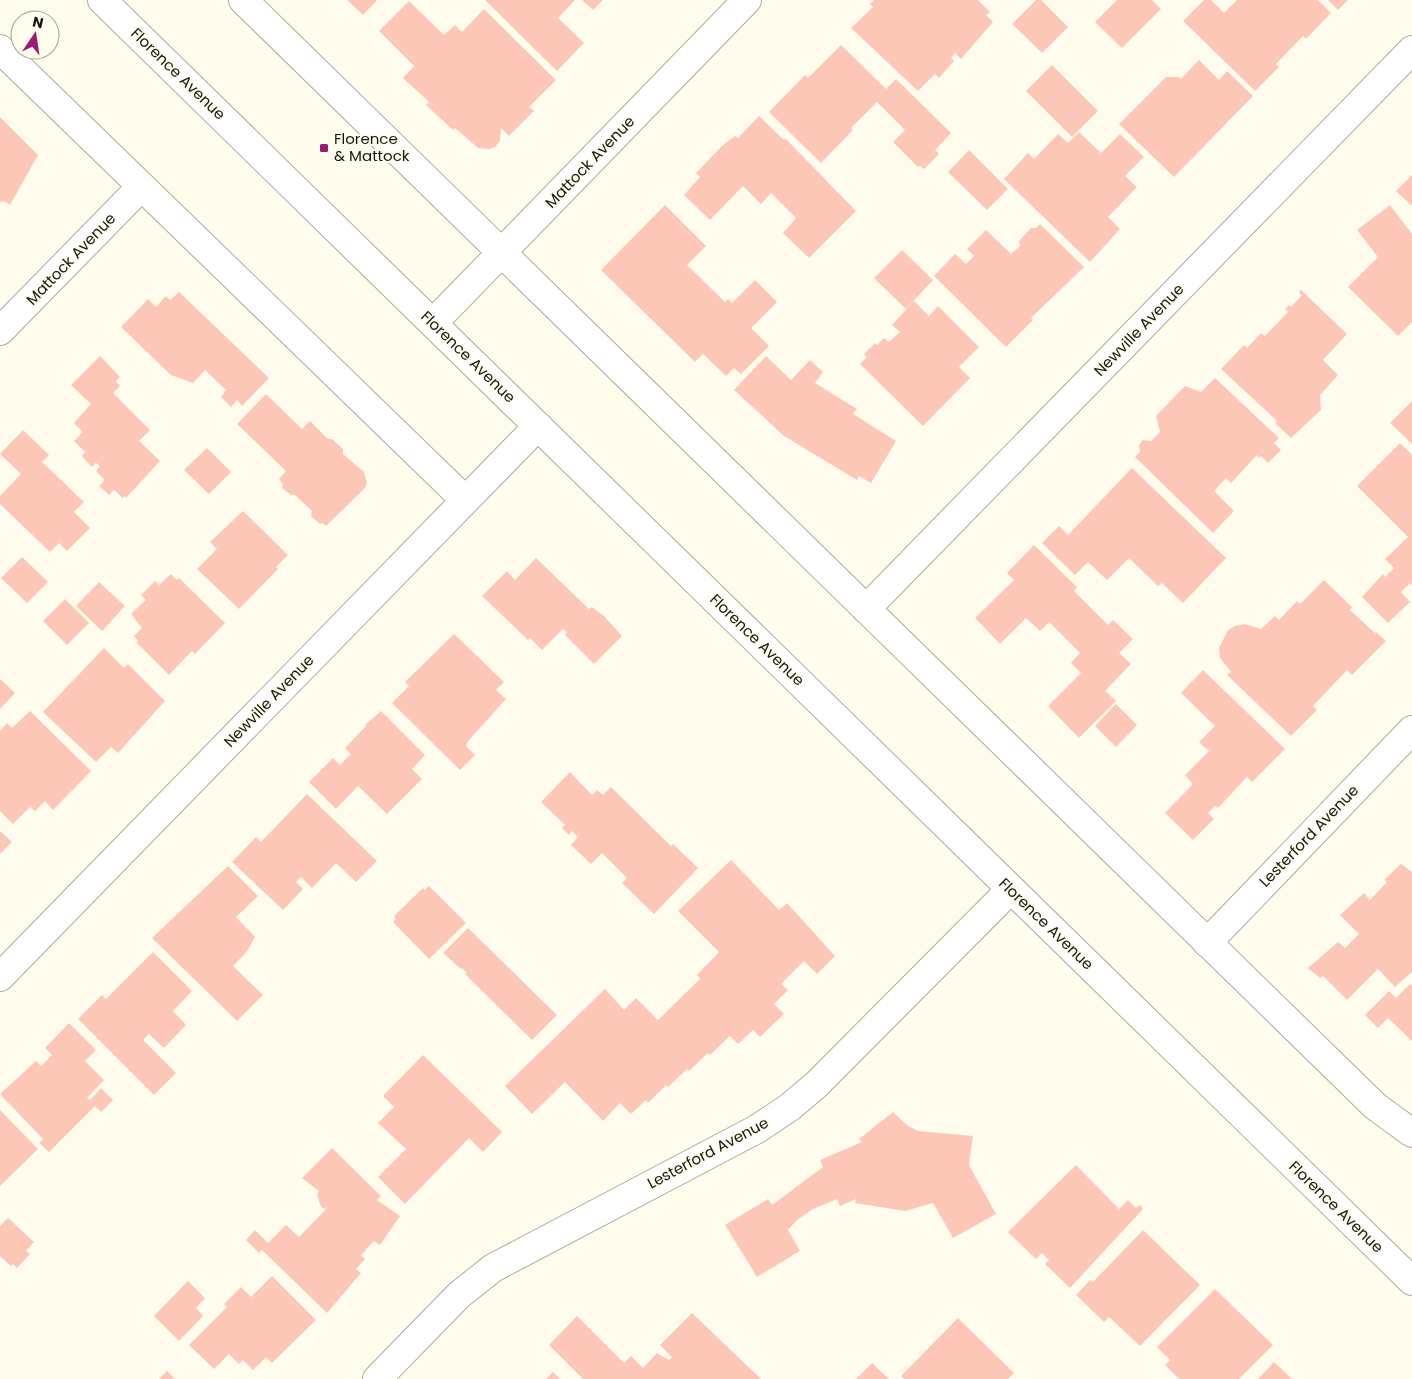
<svg xmlns="http://www.w3.org/2000/svg" width="1412" height="1379" viewBox="0 0 1412 1379" font-family="Poppins,sans-serif">
  <rect width="100%" height="100%" fill="#fffcee"/>
  <g fill="#fdc7b7">
    <polygon points="347,0 377,0 363,15"/>
    <polygon points="485,0 575,0 558,18 584,43 557,71"/>
    <polygon points="582,0 603,0 593,10"/>
    <polygon points="874,0 978,0 990,12 986,15 993,22 961,59 955,53 951,58 954,61 939,78 935,74 918,91 851,28 873,7 870,4"/>
    <polygon points="1036,0 1041,0 1068,27 1042,53 1012,24"/>
    <polygon points="1117,0 1152,0 1161,9 1122,48 1095,22"/>
    <polygon points="1204,0 1211,0 1224,13 1237,0 1318,0 1331,13 1306,39 1303,36 1276,64 1279,67 1255,91 1183,21"/>
    <polygon points="1328,0 1348,0 1338,10"/>
    <polygon points="409,1 444,35 455,25 462,32 484,9 556,80 529,107 534,111 509,136 501,128 500,141 495,147 489,149 478,148 455,128 453,130 426,105 429,102 403,78 414,66 379,31"/>
    <polygon points="841,45 886,89 896,79 951,133 935,150 939,154 924,169 920,166 918,167 893,142 905,130 877,102 851,128 853,130 821,163 769,112 805,75 808,78"/>
    <polygon points="1199,60 1219,80 1227,71 1253,96 1174,177 1119,124 1166,77 1178,77 1181,79"/>
    <polygon points="1052,65 1098,111 1072,137 1026,91"/>
    <polygon points="759,116 784,140 785,138 856,211 809,258 783,233 796,218 771,193 761,204 743,186 710,220 684,195 700,177 696,173 723,145 735,136 738,138"/>
    <polygon points="0,117 38,155 10,205 4,201 0,202"/>
    <polygon points="1079,132 1101,153 1120,134 1144,157 1125,176 1137,187 1108,217 1120,229 1090,262 1004,179 1028,153 1034,159 1058,134 1068,143"/>
    <polygon points="969,150 1008,189 987,210 948,172"/>
    <polygon points="1412,175 1412,206 1396,191"/>
    <polygon points="665,205 706,246 687,265 725,302 728,299 732,303 755,280 777,302 751,328 769,346 741,374 734,368 726,376 703,354 695,362 601,270"/>
    <polygon points="1390,205 1412,234 1412,322 1398,336 1348,287 1378,257 1357,230"/>
    <polygon points="1040,224 1084,267 1031,318 1033,320 1006,347 934,276 955,254 966,264 974,256 967,249 986,230 1011,254 1020,246 1019,241 1031,228 1036,228"/>
    <polygon points="902,250 933,280 906,309 874,278"/>
    <polygon points="1301,290 1347,334 1323,360 1338,375 1320,395 1321,410 1291,438 1275,423 1277,421 1221,369 1244,345 1247,348 1261,333 1265,336 1288,312 1285,309 1289,305 1291,307 1302,295 1299,293"/>
    <polygon points="179,292 269,378 242,406 237,400 231,407 221,397 226,390 205,370 193,383 171,375 121,327 148,299 156,307 166,296 170,300"/>
    <polygon points="914,301 929,316 938,306 979,347 959,367 970,378 923,426 860,364 867,357 864,354 875,343 877,345 884,338 889,342 900,332 892,325"/>
    <polygon points="100,356 120,377 116,381 120,386 113,393 150,430 139,441 160,461 126,498 125,496 123,498 114,490 109,495 99,486 105,480 96,471 100,466 96,463 92,467 82,456 85,452 74,441 83,432 74,423 91,404 71,385"/>
    <polygon points="766,356 791,380 810,360 823,372 815,383 857,409 853,414 896,441 871,483 859,476 857,480 784,436 734,390"/>
    <polygon points="1215,378 1279,438 1274,443 1281,450 1268,463 1261,456 1259,458 1257,455 1231,483 1226,478 1214,491 1234,511 1213,533 1135,457 1140,452 1139,445 1143,440 1151,441 1160,432 1156,416 1185,386 1201,392"/>
    <polygon points="266,394 302,429 310,421 328,439 332,439 343,449 343,454 364,472 367,483 365,488 326,526 323,523 320,524 311,516 312,511 295,495 291,495 282,488 283,484 279,479 286,471 237,424"/>
    <polygon points="1412,401 1412,444 1390,423"/>
    <polygon points="23,430 49,455 42,462 84,502 74,512 90,528 67,551 59,543 50,552 0,504 0,496 21,474 0,454"/>
    <polygon points="1400,443 1412,455 1412,586 1410,583 1401,592 1410,602 1388,623 1362,597 1383,574 1385,577 1394,568 1385,559 1408,537 1357,486"/>
    <polygon points="207,448 231,472 209,494 184,470"/>
    <polygon points="1132,468 1226,558 1183,603 1162,583 1158,586 1129,558 1107,580 1088,562 1075,575 1042,543 1059,526 1068,535"/>
    <polygon points="243,511 288,555 276,567 278,569 239,609 197,569 217,549 210,542"/>
    <polygon points="1034,545 1077,587 1074,591 1108,625 1113,620 1133,639 1119,653 1131,664 1105,691 1116,701 1079,738 1048,706 1081,673 1071,663 1080,653 1049,622 1040,631 1026,618 1000,644 975,618 1014,580 1007,573"/>
    <polygon points="22,557 48,582 27,603 1,578"/>
    <polygon points="536,558 589,609 592,607 604,616 622,636 594,664 565,635 567,632 563,629 542,650 530,638 528,640 482,596 507,571 515,580"/>
    <polygon points="171,574 177,580 179,578 225,623 195,654 192,651 169,675 136,642 138,641 134,636 142,628 131,614 146,600 141,595 155,581 159,585"/>
    <polygon points="1324,580 1352,607 1350,610 1375,633 1376,632 1386,641 1352,675 1347,670 1313,706 1317,710 1291,736 1227,675 1231,672 1220,658 1219,648 1228,630 1235,626 1245,624 1261,629 1275,616 1279,620 1297,601 1300,604"/>
    <polygon points="99,582 125,606 102,631 76,606"/>
    <polygon points="65,599 89,623 67,645 43,621"/>
    <polygon points="454,634 504,682 496,690 506,699 469,740 466,746 475,755 460,770 392,703 409,686 405,682"/>
    <polygon points="104,648 124,668 128,664 165,701 118,753 111,747 96,762 43,712"/>
    <polygon points="1203,670 1285,749 1252,782 1247,777 1218,808 1215,806 1208,813 1214,819 1193,840 1165,813 1193,784 1185,775 1209,751 1199,742 1215,726 1181,693"/>
    <polygon points="0,679 15,693 0,709"/>
    <polygon points="1116,704 1137,725 1116,747 1095,726"/>
    <polygon points="30,711 91,771 53,810 45,801 35,811 30,807 13,824 0,811 0,731 7,723 12,728"/>
    <polygon points="381,711 425,755 412,769 422,779 387,814 358,786 336,809 309,782 333,758 340,765 351,754 345,748 366,726 365,725"/>
    <polygon points="570,772 592,795 597,790 603,795 611,787 671,846 673,844 698,868 654,914 622,883 627,878 602,853 591,864 571,845 578,837 572,831 569,835 562,828 565,825 541,802"/>
    <polygon points="307,794 377,861 356,882 336,863 312,888 301,877 296,882 303,889 283,910 232,862 256,837 261,842"/>
    <polygon points="0,831 12,842 0,854"/>
    <polygon points="731,860 779,910 787,903 835,956 817,974 804,961 781,984 788,990 774,1004 784,1014 760,1037 753,1030 738,1044 730,1036 710,1055 708,1053 689,1071 687,1069 668,1087 666,1085 648,1103 646,1100 631,1114 620,1103 603,1121 565,1082 532,1114 505,1086 605,989 624,1010 636,998 658,1020 700,979 697,975 719,952 678,911"/>
    <polygon points="1401,864 1412,872 1412,972 1395,987 1378,969 1347,1000 1323,976 1320,978 1308,968 1338,942 1345,948 1359,934 1340,915 1364,893 1370,900 1387,882 1384,880"/>
    <polygon points="228,866 258,896 236,917 255,937 247,951 233,966 263,995 237,1021 152,938"/>
    <polygon points="429,886 466,923 429,959 393,922 396,919 394,916 423,888 425,890"/>
    <polygon points="468,928 557,1015 532,1040 465,974 467,973 462,968 461,969 443,953"/>
    <polygon points="153,952 192,991 173,1011 186,1025 164,1048 149,1034 143,1040 176,1073 154,1095 78,1019 102,995 106,999"/>
    <polygon points="1410,984 1412,986 1412,1041 1388,1018 1378,1028 1365,1015 1389,991 1396,998"/>
    <polygon points="69,1023 96,1050 85,1061 104,1080 87,1098 90,1100 101,1088 113,1100 101,1112 95,1106 49,1152 39,1143 43,1139 0,1094 36,1061 41,1066 52,1055 45,1048"/>
    <polygon points="423,1055 502,1132 483,1152 469,1138 405,1204 378,1177 406,1149 378,1123 394,1107 383,1096"/>
    <polygon points="0,1110 38,1149 0,1186"/>
    <polygon points="893,1112 908,1126 918,1131 973,1136 969,1165 996,1214 953,1238 933,1203 905,1211 855,1203 856,1199 840,1206 837,1199 813,1209 797,1220 788,1230 800,1251 757,1277 725,1225 768,1199 772,1205 823,1167 820,1160 862,1142 859,1139"/>
    <polygon points="332,1148 381,1196 377,1200 400,1216 380,1245 374,1241 361,1255 365,1259 356,1269 361,1273 327,1313 262,1250 259,1253 246,1240 255,1230 268,1243 286,1225 299,1237 326,1209 321,1207 317,1195 319,1191 302,1178"/>
    <polygon points="1076,1165 1119,1209 1128,1200 1136,1208 1140,1205 1143,1209 1070,1288 1045,1264 1049,1260 1042,1253 1036,1259 1008,1232"/>
    <polygon points="8,1218 34,1242 26,1251 30,1254 17,1268 13,1264 11,1266 0,1256 0,1226"/>
    <polygon points="1143,1230 1200,1285 1140,1346 1109,1317 1104,1322 1076,1295 1090,1280 1093,1282"/>
    <polygon points="272,1276 316,1320 272,1363 266,1357 253,1370 243,1360 239,1364 229,1354 214,1369 189,1345 227,1307 224,1304 241,1287 251,1297"/>
    <polygon points="188,1281 205,1298 196,1308 203,1316 179,1341 154,1316"/>
    <polygon points="1215,1289 1273,1345 1239,1379 1179,1379 1165,1365 1170,1360 1157,1347"/>
    <polygon points="692,1313 761,1379 583,1379 549,1345 577,1316 624,1363 631,1356 643,1368 657,1353 669,1360 672,1357 660,1345"/>
    <polygon points="958,1318 1014,1373 1008,1379 904,1379 901,1376"/>
    <polygon points="1274,1362 1292,1379 1258,1379"/>
    <polygon points="872,1363 889,1379 856,1379"/>
    <polygon points="167,1371 175,1379 159,1379"/>
    <polygon points="553,1372 560,1379 546,1379"/>
  </g>
  <g fill="none" stroke-linecap="round" stroke-linejoin="round">
    <defs>
      <g id="street">
        <polyline points="243,0 1375,1106 1412,1133"/>
        <polyline points="0,49 465,500"/>
        <polyline points="433,323 747,0"/>
        <polyline points="0,331 141,187"/>
        <polyline points="866,609 1412,50"/>
        <polyline points="1207,943 1412,730"/>
        <polyline points="0,977 538,426"/>
        <polyline points="377,1379 459,1295 493,1268 757,1129 790,1107 817,1084 1011,889"/>
      </g>
      <polyline id="primary" points="102,0 1412,1281"/>
    </defs>
    <use href="#street" stroke="#afab9b" stroke-width="30"/>
    <use href="#primary" stroke="#afab9b" stroke-width="30"/>
    <use href="#street" stroke="#fff" stroke-width="28"/>
    <use href="#primary" stroke="#fff" stroke-width="28"/>
  </g>
  <rect fill="#9a1c72" stroke="#fffcee" stroke-width="2" x="319" y="143" width="10" height="10" rx="2.5"/>
  <g text-anchor="middle" stroke-width="4" stroke-linejoin="round" paint-order="stroke">
    <g font-size="15" fill="#16150f" stroke="#fffcee">
      <text transform="translate(178 74) rotate(44)" y="5">Florence Avenue</text>
      <text transform="translate(590 162) rotate(-46)" y="5">Mattock Avenue</text>
      <text transform="translate(71 259) rotate(-46)" y="5">Mattock Avenue</text>
      <text transform="translate(1139 330) rotate(-46)" y="5">Newville Avenue</text>
      <text transform="translate(468 357) rotate(44)" y="5">Florence Avenue</text>
      <text transform="translate(757 640) rotate(44)" y="5">Florence Avenue</text>
      <text transform="translate(269 701) rotate(-46)" y="5">Newville Avenue</text>
      <text transform="translate(1309 836) rotate(-46)" y="5">Lesterford Avenue</text>
      <text transform="translate(1046 924) rotate(44)" y="5">Florence Avenue</text>
      <text transform="translate(708 1153) rotate(-28)" y="5">Lesterford Avenue</text>
      <text transform="translate(1336 1207) rotate(44)" y="5">Florence Avenue</text>
    </g>
    <g font-size="15" fill="#16150f" stroke="#fffcee" text-anchor="start">
      <text x="334" y="144">Florence<tspan x="334" dy="17">&amp; Mattock</tspan></text>
    </g>
  </g>
  <g transform="translate(35 35) rotate(13)"><circle r="24" fill="#fffcee" stroke="#a2a095"/>
  <path d="M0-4L9 19L0 12L-9 19Z" fill="#9a1c72"/>
  <text y="-8" font-size="14" font-weight="bold" text-anchor="middle" fill="#16150f">N</text>
  </g>
</svg>
